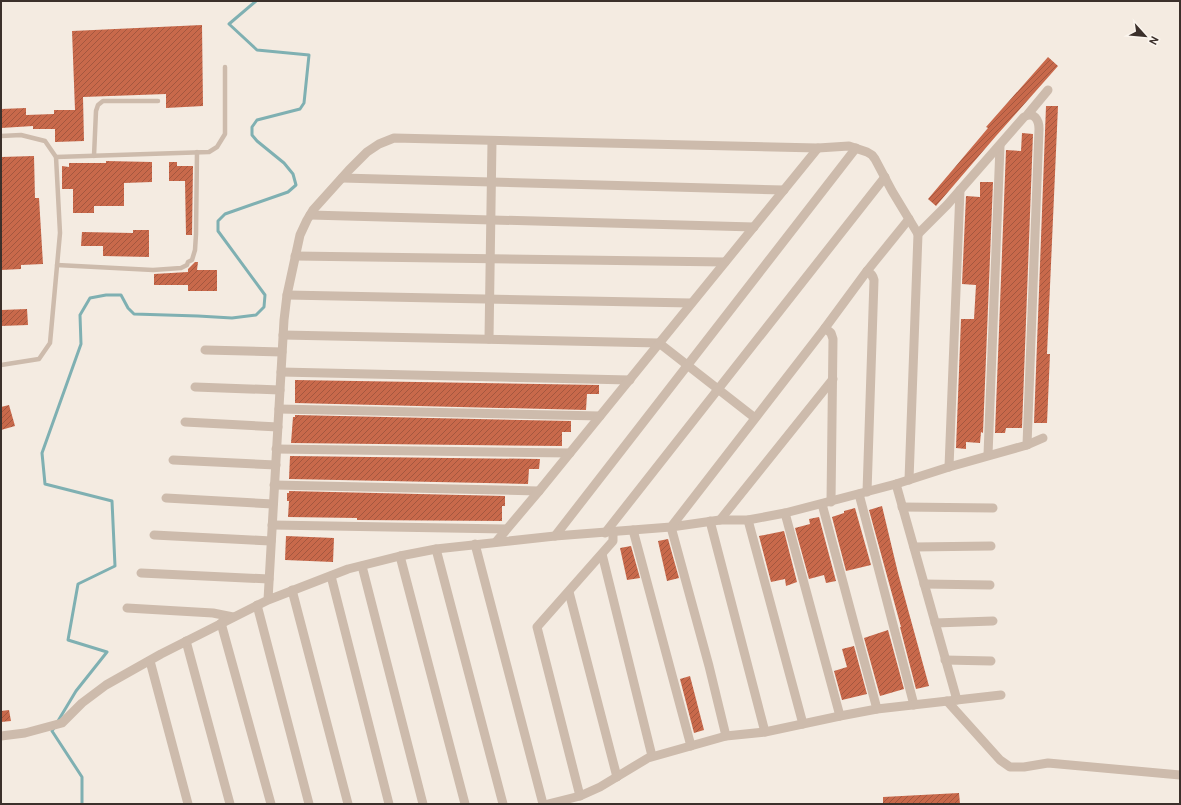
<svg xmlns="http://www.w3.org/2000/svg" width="1181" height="805" viewBox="0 0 1181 805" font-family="Overpass,sans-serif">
  <defs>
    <pattern id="building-hatch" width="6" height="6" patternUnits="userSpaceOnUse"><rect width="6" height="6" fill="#c8694b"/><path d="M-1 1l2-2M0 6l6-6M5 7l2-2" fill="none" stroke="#a4573f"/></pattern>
  </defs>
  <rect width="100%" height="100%" fill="#f4ebe1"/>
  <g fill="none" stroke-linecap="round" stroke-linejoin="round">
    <g stroke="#7fb0b2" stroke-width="3">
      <polyline points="58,721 76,691 107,652 68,640 78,584 115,566 112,501 45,484 42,453 81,344 80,315 90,298 106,295 121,295 128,308 134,314 198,316 232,318 256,315 264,307 265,295 218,231 218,221 225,214 288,192 296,185 293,174 284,163 257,141 252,135 252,127 257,120 300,109 304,103 309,55 257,50 229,24 256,1"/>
      <polyline points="54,728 52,731 82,777 82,804"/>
    </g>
  </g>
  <g fill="url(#building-hatch)">
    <polygon points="202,25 203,106 166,108 166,94 83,97 84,141 55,142 55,129 33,129 33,126 1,128 1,109 26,108 26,115 54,114 54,110 75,110 72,31"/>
    <polygon points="1048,57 1058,66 996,136 936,206 928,199 988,128 986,127"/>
    <polygon points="1046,106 1058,106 1047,354 1050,354 1047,423 1034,423"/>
    <polygon points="1022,133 1033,134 1022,428 1006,428 1005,433 995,433 1006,150 1021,151"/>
    <polygon points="34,156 35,198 39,198 43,264 21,265 21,269 1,270 1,157"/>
    <polygon points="106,161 152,162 152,182 124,183 124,206 94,206 94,213 73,213 73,189 62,189 62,166 69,167 69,163 106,163"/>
    <polygon points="169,162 177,162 177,166 193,166 192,235 186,235 185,181 169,181"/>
    <polygon points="980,182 993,182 983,433 981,432 980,443 966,442 966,449 956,448 961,319 974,319 976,285 962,284 966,196 980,197"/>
    <polygon points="133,230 149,230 149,257 103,256 103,246 81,246 82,232 133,233"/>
    <polygon points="195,262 198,262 197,270 217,270 217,291 188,291 188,285 154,285 154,274 188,272 188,269"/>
    <polygon points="27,309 28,325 1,326 1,310"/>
    <polygon points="295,380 599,385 599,394 587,394 586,410 295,403"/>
    <polygon points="9,405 15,426 1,430 1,407"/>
    <polygon points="295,415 571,421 571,432 562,432 562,446 291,443 293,417 295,417"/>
    <polygon points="290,456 540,459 539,469 529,469 528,484 289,479"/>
    <polygon points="289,491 505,496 505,506 502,506 502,521 357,520 357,518 288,517 289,501 287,501 287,493 289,493"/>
    <polygon points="882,506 898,573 929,686 916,689 900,627 901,627 869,510"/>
    <polygon points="855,508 871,565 846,571 832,517 844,513 844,511"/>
    <polygon points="819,517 836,581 826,583 824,575 809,579 795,528 810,524 809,519"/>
    <polygon points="784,531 797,582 786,586 785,579 771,582 759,536"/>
    <polygon points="286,536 334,538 333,562 285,560"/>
    <polygon points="668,539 679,578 667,581 658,541"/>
    <polygon points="631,546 640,578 627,580 620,548"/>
    <polygon points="888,630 904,689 880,696 864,638"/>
    <polygon points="854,646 867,694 842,700 834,671 847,667 842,649"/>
    <polygon points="690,676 704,730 694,733 680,679"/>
    <polygon points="9,710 11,721 1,722 1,711"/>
    <polygon points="959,793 960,804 883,804 883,797"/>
  </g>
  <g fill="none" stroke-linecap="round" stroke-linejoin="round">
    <g stroke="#cdbbac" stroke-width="4.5">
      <polyline points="1,136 21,135 45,141 56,157 60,233 50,343 39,359 1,365"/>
      <polyline points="94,156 96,111 98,105 103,101 158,101"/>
      <polyline points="56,157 209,152 217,147 225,134 225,67"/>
      <polyline points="57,265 153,270 181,268 187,265 188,262 192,260 195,250 196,234 197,152"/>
    </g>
    <g stroke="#cdbbac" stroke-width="9">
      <polyline points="1028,114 1048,90"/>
      <polyline points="342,178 784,190"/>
      <polyline points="310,215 754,227"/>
      <polyline points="295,256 725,262"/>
      <polyline points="867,271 909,219"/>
      <polyline points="287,295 691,303"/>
      <path d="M825 328 867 271C871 274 873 275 874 280L867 492"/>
      <polyline points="283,335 659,343 755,418"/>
      <polyline points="489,339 492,141"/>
      <polyline points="205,350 282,352"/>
      <polyline points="281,372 630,380"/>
      <polyline points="195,387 280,390"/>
      <polyline points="279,409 600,416"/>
      <polyline points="185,422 278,427"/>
      <polyline points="1027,445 1043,438"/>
      <polyline points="276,449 570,453"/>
      <polyline points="988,455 1000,146"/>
      <polyline points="173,460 276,465"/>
      <polyline points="949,467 960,190"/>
      <polyline points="909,480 918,234"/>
      <polyline points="896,484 957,700"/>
      <polyline points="274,485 539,491"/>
      <polyline points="859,494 914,705"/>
      <polyline points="166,498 273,504"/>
      <polyline points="822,504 877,709"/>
      <polyline points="902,507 993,508"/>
      <polyline points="785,513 840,716"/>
      <polyline points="720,520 833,379"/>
      <polyline points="748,520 803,724"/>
      <polyline points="710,521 765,732"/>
      <polyline points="272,525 506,529"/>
      <polyline points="633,530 691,746"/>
      <polyline points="605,533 885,177"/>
      <polyline points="154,535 271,541"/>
      <polyline points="555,536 856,148"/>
      <polyline points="496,542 539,491 818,148"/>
      <polyline points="475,544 543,804"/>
      <polyline points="914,547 991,546"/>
      <polyline points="436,549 503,804"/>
      <polyline points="602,554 652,756"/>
      <polyline points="400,556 465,804"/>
      <polyline points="362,566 423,804"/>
      <polyline points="141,573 269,579"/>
      <polyline points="331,576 389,804"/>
      <polyline points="924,584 990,585"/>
      <polyline points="292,590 348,804"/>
      <polyline points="569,592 617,777"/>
      <polyline points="257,605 309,804"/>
      <polyline points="127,608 213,613 233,617"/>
      <polyline points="221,623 271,804"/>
      <polyline points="935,623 993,621"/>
      <polyline points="186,641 230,804"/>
      <polyline points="945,660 991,661"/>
      <polyline points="150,661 188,804"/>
      <polyline points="947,701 1000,760 1010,767 1024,767 1048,763 1180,775"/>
      <path d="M1 736 25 733 62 723 82 703 106 685 161 654 268 600 348 569 400 556 436 549 555 536 671 527 720 520H748L785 513 896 484 949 467 1027 445 1039 129C1039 120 1034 111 1024 117L947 205 918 234 892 191 875 159 872 155 867 152 849 146 818 148 394 138 379 144 367 152 349 170 313 210 307 220 300 235 287 295 284 320 268 600"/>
      <polyline points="726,736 709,666 671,527 825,328 831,333 833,339 831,502"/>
      <polyline points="580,796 537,627 613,541 613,532"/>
      <polyline points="548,804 580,796 600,787 648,758 726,736 765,732 840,716 877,709 1001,695"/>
    </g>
  </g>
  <rect width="1181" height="805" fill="none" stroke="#3b302b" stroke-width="4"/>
  <g transform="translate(1145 36) rotate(117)" stroke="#fbf5ee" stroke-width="3" paint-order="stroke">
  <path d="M0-3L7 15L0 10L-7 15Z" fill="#3b302b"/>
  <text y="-6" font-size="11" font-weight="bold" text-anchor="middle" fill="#3b302b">N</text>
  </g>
</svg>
